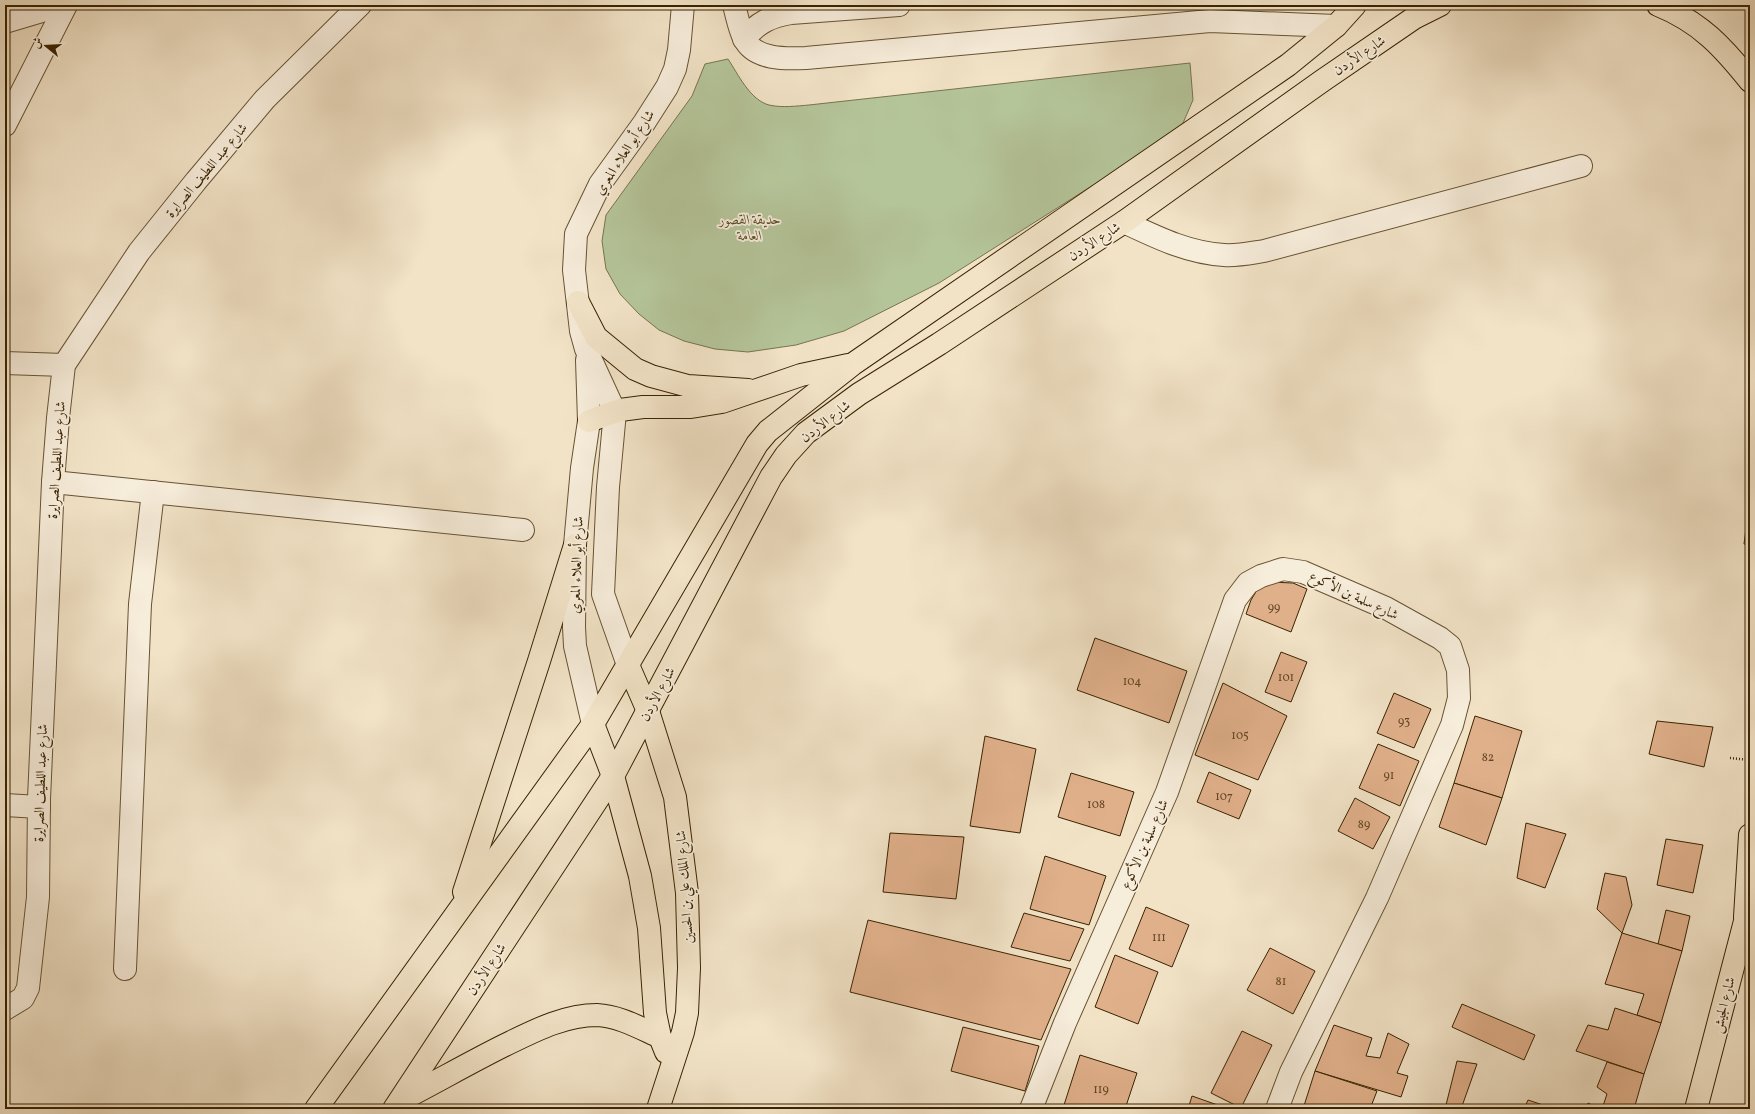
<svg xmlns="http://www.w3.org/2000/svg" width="1755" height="1114" viewBox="0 0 1755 1114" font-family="Vollkorn,Amiri,serif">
  <rect width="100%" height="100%" fill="#f2e3c7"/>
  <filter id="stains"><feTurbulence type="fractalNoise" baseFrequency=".005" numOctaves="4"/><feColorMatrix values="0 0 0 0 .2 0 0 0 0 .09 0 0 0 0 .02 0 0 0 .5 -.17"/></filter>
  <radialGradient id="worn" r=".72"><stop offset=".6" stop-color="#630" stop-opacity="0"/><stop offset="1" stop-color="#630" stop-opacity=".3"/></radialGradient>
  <path fill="#b5c59a" stroke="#77744e" d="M728 59C738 74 750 100 769 105 782 108 797 106 809 105L1190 63 1193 100 1180 130 939 283 844 331 796 345 748 352 715 349 684 341 659 330 639 314 620 294 606 269 602 241 606 215 692 96 705 64Z"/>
  <g fill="#e0b08b" stroke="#392301">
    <polygon points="1750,497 1750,545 1744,544"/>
    <polygon points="1268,582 1293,583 1307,589 1291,632 1246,614 1251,600 1257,590"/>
    <polygon points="1095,638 1187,671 1169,723 1077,690"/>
    <polygon points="1281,652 1307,662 1291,702 1265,692"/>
    <polygon points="1223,683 1287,716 1258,780 1195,755"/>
    <polygon points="1394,693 1431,709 1414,748 1377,733"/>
    <polygon points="1475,716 1522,731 1502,798 1454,783"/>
    <polygon points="1657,721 1713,727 1704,767 1649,754"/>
    <polygon points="985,736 1036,749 1020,833 970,826"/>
    <polygon points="1378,744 1419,761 1400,806 1359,788"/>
    <polygon points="1209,772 1251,790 1239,819 1197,802"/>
    <polygon points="1071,773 1134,792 1120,836 1058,817"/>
    <polygon points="1454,783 1502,798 1486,845 1439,827"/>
    <polygon points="1355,798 1390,817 1373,849 1338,831"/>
    <polygon points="1526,823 1566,834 1545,888 1517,878"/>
    <polygon points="890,833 964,837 956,899 883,892"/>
    <polygon points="1666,839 1703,845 1693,893 1657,885"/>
    <polygon points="1045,856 1106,876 1089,925 1030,909"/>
    <polygon points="1605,873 1626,877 1632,905 1622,933 1597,909"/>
    <polygon points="1146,907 1189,925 1172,967 1129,949"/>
    <polygon points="1666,910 1690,916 1682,951 1658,944"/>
    <polygon points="1024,913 1084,929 1070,961 1011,947"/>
    <polygon points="868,920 1071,969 1041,1040 850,992"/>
    <polygon points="1622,933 1682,951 1661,1023 1637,1015 1644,994 1605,984"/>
    <polygon points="1270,948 1315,971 1293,1014 1247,990"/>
    <polygon points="1115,955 1158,972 1138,1024 1095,1007"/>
    <polygon points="1462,1004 1535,1035 1524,1060 1452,1027"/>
    <polygon points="1615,1008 1661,1023 1644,1074 1576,1051 1588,1025 1608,1030"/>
    <polygon points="1334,1025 1372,1038 1366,1056 1380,1058 1388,1033 1409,1044 1397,1073 1408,1076 1401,1097 1315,1071"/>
    <polygon points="963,1027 1039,1046 1025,1091 951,1071"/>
    <polygon points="1242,1031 1272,1045 1241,1108 1211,1093"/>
    <polygon points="1080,1055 1137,1073 1125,1109 1077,1109 1064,1105"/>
    <polygon points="1457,1061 1477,1064 1461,1109 1445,1109"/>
    <polygon points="1607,1062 1644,1074 1634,1109 1602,1109 1607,1094 1597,1087"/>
    <polygon points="1315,1071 1377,1091 1370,1109 1303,1109"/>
    <polygon points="1192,1096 1229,1109 1188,1109"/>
    <polygon points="1528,1100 1555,1109 1524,1109"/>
    <polygon points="1588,1103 1600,1109 1587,1109"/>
  </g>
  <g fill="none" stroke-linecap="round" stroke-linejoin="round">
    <defs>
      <g id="minor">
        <path d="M734 5C737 16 739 28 744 38 754 60 786 59 806 58L1210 21 1336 26"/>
        <polyline points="5,22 62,5"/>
        <path d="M744 39C757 23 771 16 791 13L899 5"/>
        <polyline points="5,125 66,5"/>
        <path d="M1124 222C1156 237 1188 253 1224 255 1237 256 1251 253 1264 251L1581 166"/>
        <polyline points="587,360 589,421 582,468 575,545 574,627 575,646 593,724"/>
        <polyline points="5,363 64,365"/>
        <polyline points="53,482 523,530"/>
        <polyline points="628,665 603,594 608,487 615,412 586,349 581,331 574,270 576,234 600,184 644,123 667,87 675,69 679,50 683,5"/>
        <polyline points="5,805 39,807"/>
        <polyline points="125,969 140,604 153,492"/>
        <polyline points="5,1009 23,998 28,988 38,897 39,799 53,482 58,418 64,365 139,252 196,181 265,99 360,5"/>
        <polyline points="1031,1109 1065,1023 1167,792 1235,600 1248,583 1261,576 1283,569 1303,572 1386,608 1440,638 1450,646 1458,670 1459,698 1452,725 1377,898 1291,1072 1277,1109"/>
      </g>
      <g id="major">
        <polyline points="628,665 648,711 675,797 687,893 689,968 687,1013 683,1032 658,1109"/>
        <polyline points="593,724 613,776 640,876 649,928 655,1013 660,1037 666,1052"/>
        <polyline points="1696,1109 1750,902"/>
      </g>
      <g id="highway">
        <path d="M1658 5C1700 22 1723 47 1750 81"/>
        <polyline points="578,302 596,337 635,369 651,376 688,386 748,390"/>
        <polyline points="589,421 620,410 643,407 691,407 722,402 801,375 848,365"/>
        <polyline points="464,892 539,661 575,545"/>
        <polyline points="1745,917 1750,835"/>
        <path d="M403 1099C436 1082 469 1063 503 1046 532 1032 563 1015 597 1015 619 1016 640 1028 660 1037"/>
        <polyline points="316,1109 593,724 757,444 768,431 853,364 1288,65 1336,26 1355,5"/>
        <polyline points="394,1109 613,776 771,477 786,455 806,433 859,394 939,344 1124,222 1322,81 1414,18 1440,5"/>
      </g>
    </defs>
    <use href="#minor" stroke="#675332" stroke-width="24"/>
    <use href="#major" stroke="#392301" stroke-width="24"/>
    <use href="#highway" stroke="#392301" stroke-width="24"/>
    <polyline stroke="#392301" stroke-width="2.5" stroke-dasharray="1 2" stroke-linecap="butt" points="1730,758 1750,760"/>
    <use href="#minor" stroke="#f7eddb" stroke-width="22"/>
    <use href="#major" stroke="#f2e3c7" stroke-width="22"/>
    <use href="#highway" stroke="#f2e3c7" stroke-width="22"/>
  </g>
  <g text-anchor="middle" stroke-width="3.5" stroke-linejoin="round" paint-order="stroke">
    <g font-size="12" fill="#634624">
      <text x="1274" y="611">99</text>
      <text x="1286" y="681">101</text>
      <text x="1132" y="685">104</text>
      <text x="1404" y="725">93</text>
      <text x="1240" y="739">105</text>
      <text x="1488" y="761">82</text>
      <text x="1389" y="779">91</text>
      <text x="1224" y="800">107</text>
      <text x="1096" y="808">108</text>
      <text x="1364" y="828">89</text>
      <text x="1159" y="941">111</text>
      <text x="1281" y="985">81</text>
      <text x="1101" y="1093">119</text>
    </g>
    <g font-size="14" fill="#392301" stroke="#f7eddb">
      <text transform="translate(1359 55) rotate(-34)" y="5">شارع الأردن</text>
      <text transform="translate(624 152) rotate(-57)" y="5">شارع أبو العلاء المعري</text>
      <text transform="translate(206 170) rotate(-50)" y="5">شارع عبد اللطيف الصرايرة</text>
      <text transform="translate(1094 241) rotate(-33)" y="5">شارع الأردن</text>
      <text transform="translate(825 421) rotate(-38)" y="5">شارع الأردن</text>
      <text transform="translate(56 460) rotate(-86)" y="5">شارع عبد اللطيف الصرايرة</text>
      <text transform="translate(576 565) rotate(-88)" y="5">شارع أبو العلاء المعري</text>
      <text transform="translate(1354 595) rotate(25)" y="5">شارع سلمة بن الأكوع</text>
      <text transform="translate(657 694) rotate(-62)" y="5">شارع الأردن</text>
      <text transform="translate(40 783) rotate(-88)" y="5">شارع عبد اللطيف الصرايرة</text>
      <text transform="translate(1144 844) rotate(-66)" y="5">شارع سلمة بن الأكوع</text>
      <text transform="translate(684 887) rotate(-94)" y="5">شارع الملك علي بن الحسين</text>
      <text transform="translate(486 969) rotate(-57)" y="5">شارع الأردن</text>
      <text transform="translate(1723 1005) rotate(-76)" y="5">شارع الجيش</text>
    </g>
    <g font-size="14" font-style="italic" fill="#584c27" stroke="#f7eddb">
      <text x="750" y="224">حديقة القصور<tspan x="750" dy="16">العامة</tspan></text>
    </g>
  </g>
  <rect width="1755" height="1114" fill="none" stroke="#f2e3c7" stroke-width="20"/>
  <rect x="6" y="6" width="1743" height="1102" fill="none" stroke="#392301" stroke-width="2"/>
  <rect x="10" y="10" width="1735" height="1094" fill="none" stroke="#392301"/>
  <g transform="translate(46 46) rotate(288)" stroke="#f7eddb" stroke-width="3" paint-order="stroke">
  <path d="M0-3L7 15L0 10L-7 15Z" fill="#392301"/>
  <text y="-6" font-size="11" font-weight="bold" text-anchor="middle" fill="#392301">ش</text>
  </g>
  <rect width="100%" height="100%" filter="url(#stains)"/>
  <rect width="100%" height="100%" fill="url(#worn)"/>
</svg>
